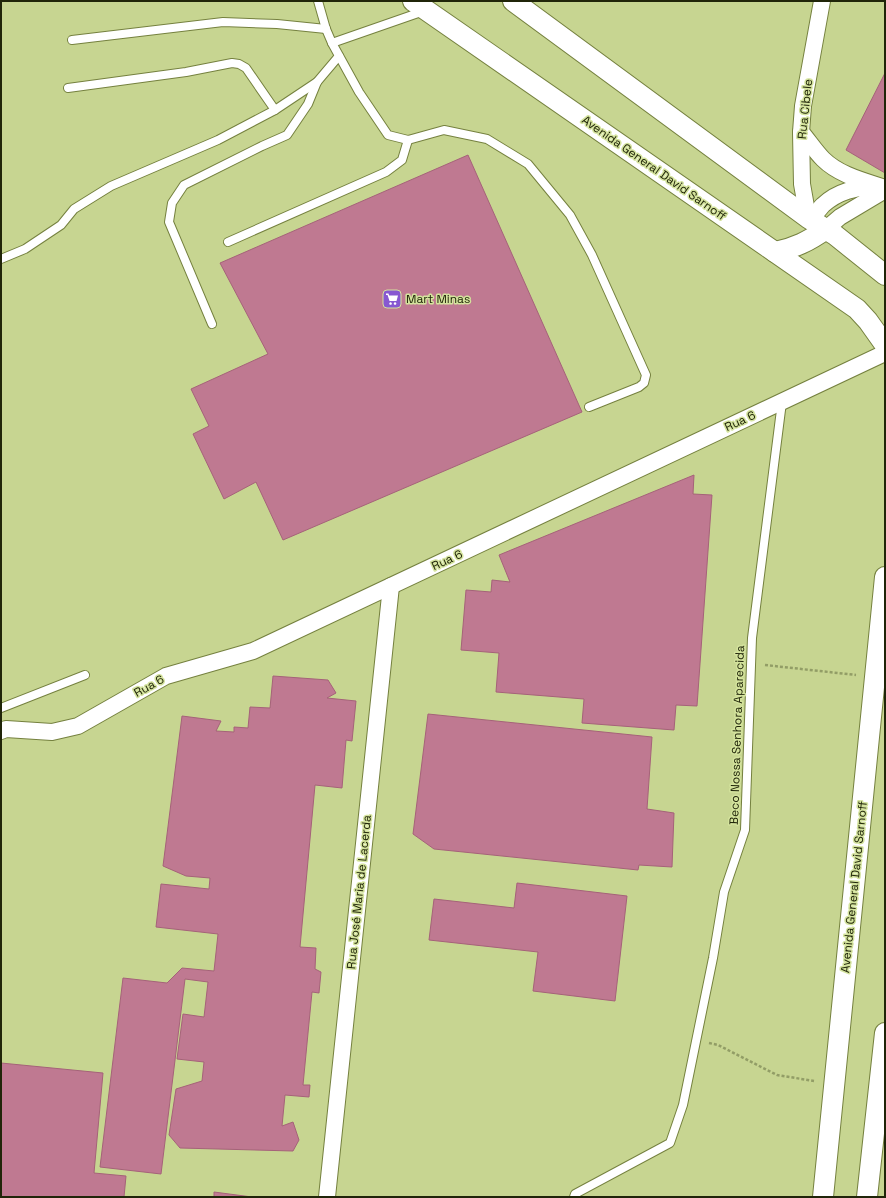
<svg xmlns="http://www.w3.org/2000/svg" width="886" height="1198" viewBox="0 0 886 1198" font-family="'Space Grotesk',sans-serif">
  <rect width="100%" height="100%" fill="#c7d591"/>
  <g fill="#bf7991" stroke="#a56279">
    <polygon points="885,73 885,173 846,150"/>
    <polygon points="468,155 582,412 283,540 256,482 224,499 193,434 209,426 191,389 268,354 220,263"/>
    <polygon points="694,475 693,494 712,495 697,706 676,705 674,730 582,723 584,699 496,692 499,653 461,650 466,590 491,592 492,580 510,582 499,555"/>
    <polygon points="273,676 328,680 336,693 327,698 356,701 352,741 346,740 342,788 315,785 300,947 316,948 315,969 321,972 319,993 312,992 303,1085 310,1085 309,1097 285,1095 282,1126 293,1122 299,1140 293,1151 180,1148 169,1135 176,1089 202,1081 204,1062 177,1059 183,1014 204,1017 208,982 185,979 161,1174 100,1167 123,978 167,983 182,968 214,971 218,934 156,927 161,884 209,889 210,878 186,876 163,866 182,716 221,721 216,731 234,732 234,727 248,728 250,707 270,708"/>
    <polygon points="428,714 652,737 647,809 674,813 672,867 639,865 638,870 434,849 413,834"/>
    <polygon points="517,883 627,896 615,1001 533,991 538,952 429,940 434,899 514,908"/>
    <polygon points="1,1063 103,1073 94,1173 126,1176 124,1197 1,1197"/>
    <polygon points="214,1192 252,1197 214,1197"/>
  </g>
  <g fill="none" stroke-linecap="round" stroke-linejoin="round">
    <defs>
      <g id="service">
        <polyline points="318,1 326,29 332,43 359,92 388,135 408,140 444,130 487,139 528,164 570,215 592,255 646,375 644,383 639,387 589,407"/>
        <polyline points="72,40 223,22 277,24 326,29"/>
        <polyline points="332,43 424,11"/>
        <polyline points="68,88 186,72 232,63 239,64 246,68 275,110"/>
        <polyline points="228,242 386,172 402,160 408,140"/>
        <polyline points="1,259 25,249 61,225 74,209 111,186 218,140 275,110 317,82"/>
        <polyline points="212,324 169,222 172,203 184,185 262,146 287,135 308,104 317,82 339,56"/>
        <polyline points="1,708 85,675"/>
        <polyline points="574,1197 575,1194 670,1143 683,1105 713,958 724,892 745,830 752,638 782,402"/>
      </g>
      <g id="minor">
        <path d="M801 132C808 140 815 151 823 159 839 175 864 181 885 188"/>
        <polyline points="808,218 802,184 801,132 803,106 822,1"/>
        <path d="M811 219C815 215 819 209 823 205 837 192 857 186 875 188"/>
        <polyline points="826,229 840,217 885,190"/>
        <polyline points="1,731 6,729 52,732 78,726 166,676 253,651 885,353"/>
        <polyline points="327,1197 391,586"/>
      </g>
      <g id="tertiary">
        <polyline points="413,1 857,309 868,321 885,345"/>
        <polyline points="513,1 808,218 835,235 885,275"/>
        <path d="M775 252C795 248 809 241 826 229"/>
        <polyline points="823,1197 885,577"/>
        <polyline points="867,1197 885,1033"/>
      </g>
    </defs>
    <use href="#service" stroke="#75813f" stroke-width="10"/>
    <use href="#minor" stroke="#75813f" stroke-width="18"/>
    <use href="#tertiary" stroke="#75813f" stroke-width="22"/>
    <g stroke="#929d66" stroke-width="2.5" stroke-dasharray="3 2" stroke-linecap="butt">
      <polyline points="765,665 856,675"/>
      <polyline points="709,1043 718,1045 777,1075 814,1081"/>
    </g>
    <use href="#service" stroke="#fff" stroke-width="8"/>
    <use href="#minor" stroke="#fff" stroke-width="16"/>
    <use href="#tertiary" stroke="#fff" stroke-width="20"/>
  </g>
  <defs>
    <symbol id="supermarket-square" viewBox="-11 -11 22 22"><rect x="-9" y="-9" width="18" height="18" rx="4" fill="#8758d1" stroke="#d4e39d"/><path d="M-6-5.5h2.5l.6 2H6L4.5 2H-2.5L-4.4-4H-6ZM-1.5 3.2a1.3 1.3 0 1 0 .1 0ZM3 3.2a1.3 1.3 0 1 0 .1 0Z" fill="#fff"/></symbol>
  </defs>
  <g fill-rule="evenodd">
    <use href="#supermarket-square" x="381" y="288" width="22" height="22"/>
  </g>
  <g text-anchor="middle" stroke-width="3" stroke-linejoin="round" paint-order="stroke">
    <g font-size="12" fill="#202509" stroke="#d4e39d">
      <text transform="translate(805 109) rotate(-84)" y="4">Rua Cibele</text>
      <text transform="translate(654 168) rotate(35)" y="4">Avenida General David Sarnoff</text>
      <text transform="translate(740 421) rotate(-25)" y="4">Rua 6</text>
      <text transform="translate(447 560) rotate(-25)" y="4">Rua 6</text>
      <text transform="translate(149 686) rotate(-29)" y="4">Rua 6</text>
      <text transform="translate(737 735) rotate(-88)" y="4">Beco Nossa Senhora Aparecida</text>
      <text transform="translate(854 887) rotate(-84)" y="4">Avenida General David Sarnoff</text>
      <text transform="translate(359 892) rotate(-84)" y="4">Rua José Maria de Lacerda</text>
    </g>
    <g font-size="12" fill="#202509" stroke="#d4e39d" text-anchor="start">
      <text x="406" y="303">Mart Minas</text>
    </g>
  </g>
  <rect width="886" height="1198" fill="none" stroke="#202509" stroke-width="4"/>
</svg>
